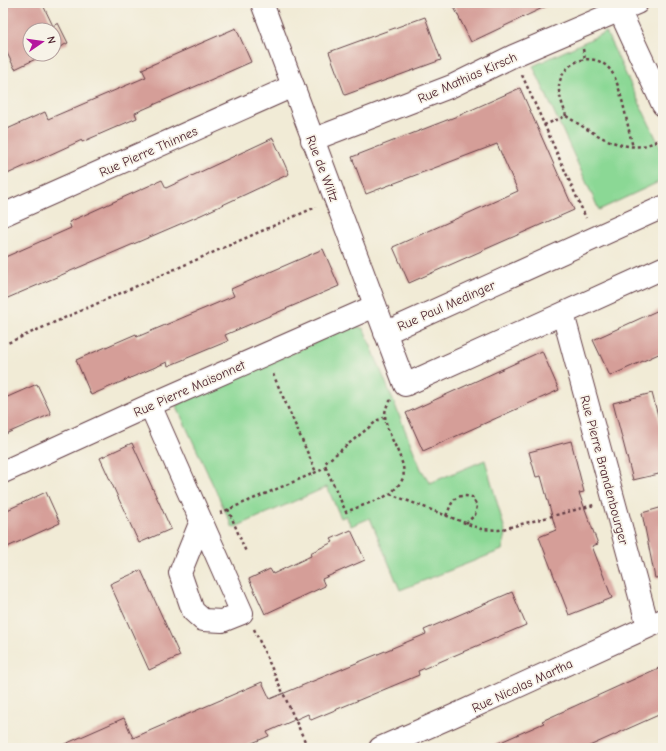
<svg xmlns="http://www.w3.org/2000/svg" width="666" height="751" viewBox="0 0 666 751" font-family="'Comic Neue',sans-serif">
  <rect width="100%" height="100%" fill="#f7f3e8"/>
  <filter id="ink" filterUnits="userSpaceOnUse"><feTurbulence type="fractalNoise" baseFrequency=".025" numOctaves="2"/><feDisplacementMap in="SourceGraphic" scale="8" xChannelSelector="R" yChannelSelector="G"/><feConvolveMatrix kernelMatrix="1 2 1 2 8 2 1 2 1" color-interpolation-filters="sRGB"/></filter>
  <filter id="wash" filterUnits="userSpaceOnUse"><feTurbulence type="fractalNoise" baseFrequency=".012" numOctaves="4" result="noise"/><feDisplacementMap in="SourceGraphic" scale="16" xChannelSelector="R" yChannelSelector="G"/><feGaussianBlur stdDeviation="0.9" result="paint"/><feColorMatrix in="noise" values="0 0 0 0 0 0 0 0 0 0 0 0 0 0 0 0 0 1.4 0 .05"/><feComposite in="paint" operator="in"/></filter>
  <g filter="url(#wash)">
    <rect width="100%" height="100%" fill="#f1ebd6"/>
    <g fill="#8bd895" stroke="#6a7c60">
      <polygon points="606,32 663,153 663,180 599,210 533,66"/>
      <polygon points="354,325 364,329 421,469 430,483 485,460 506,534 502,550 400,590 370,518 351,526 346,516 341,518 327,487 233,528 176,405"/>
    </g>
    <g id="blocks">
      <g fill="#d59e98">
        <polygon points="3,3 42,3 53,26 58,23 68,43 54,50 54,30 30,30 30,54 46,54 15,69 3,45"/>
        <polygon points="452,3 553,3 471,42"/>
        <polygon points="425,17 441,60 345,95 329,52"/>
        <polygon points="236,28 251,62 135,113 137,118 82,142 82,140 3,176 3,131 45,112 48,119 146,77 142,69"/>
        <polygon points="520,88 574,210 409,283 393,247 518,191 497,144 366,194 352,157 460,115"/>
        <polygon points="273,138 289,174 201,215 3,300 3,258 71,228 69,222 153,184 162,180 166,188"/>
        <polygon points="323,249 339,286 225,335 228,341 168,366 167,362 91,395 76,360 136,334 137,337 234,296 231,289"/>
        <polygon points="663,308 663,352 610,376 593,340"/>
        <polygon points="542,351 559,390 423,451 406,413"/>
        <polygon points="37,384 51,414 3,435 3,399"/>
        <polygon points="652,393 663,435 663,473 633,480 613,403"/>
        <polygon points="571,441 584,492 579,493 598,544 592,546 612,598 569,615 539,537 556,530 541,476 536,477 529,452"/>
        <polygon points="132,443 171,529 139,543 100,458"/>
        <polygon points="46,492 60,523 3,549 3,512"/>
        <polygon points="663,507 663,577 655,578 642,513"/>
        <polygon points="351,530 365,560 322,579 325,586 265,614 249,579 270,569 273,574 311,556 310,553 333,542 331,539"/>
        <polygon points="141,570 180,656 149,670 110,584"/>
        <polygon points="512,592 526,625 418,671 419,675 311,720 308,714 267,732 269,736 240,748 56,748 124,718 133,738 262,682 270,699 426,634 424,630"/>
        <polygon points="663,666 663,713 585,748 487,748 544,723 542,721"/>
      </g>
    </g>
  </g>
  <g filter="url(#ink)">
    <use href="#blocks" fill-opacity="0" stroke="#633e45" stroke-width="1"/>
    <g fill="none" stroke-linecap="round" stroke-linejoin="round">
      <defs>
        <g id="minor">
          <polyline points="262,3 405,385 663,268"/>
          <polyline points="616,3 663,105"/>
          <polyline points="312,140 452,86 513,56 637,3"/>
          <polyline points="3,215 293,86"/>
          <polyline points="563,314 648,626"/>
          <polyline points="385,333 663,207"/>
          <polyline points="150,405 242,613 222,621 203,620 193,611 180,573 201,521"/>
          <polyline points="3,472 150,405 375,306"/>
          <polyline points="380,748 453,716 663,620"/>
        </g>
      </defs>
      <use href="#minor" stroke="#633e45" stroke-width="24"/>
      <g stroke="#633e45" stroke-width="2.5" stroke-dasharray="3 3" stroke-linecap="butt">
        <polyline points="583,49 585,59"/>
        <polyline points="522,75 586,218"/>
        <path d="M566 116C564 107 558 95 559 86 562 60 595 49 611 71 621 84 628 130 633 147"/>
        <path d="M544 125 566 116C587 129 620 153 646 145 652 144 658 140 663 137"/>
        <polyline points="3,345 316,207"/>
        <polyline points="273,374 316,472"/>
        <polyline points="326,468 325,463 378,420 384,418"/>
        <polyline points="390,494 481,529 499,530 594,505"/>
        <polyline points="228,509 246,552"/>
        <path d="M220 513 326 468 346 512C355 508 385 498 391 493 395 489 401 483 403 478 409 455 371 421 391 400"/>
        <path d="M446 516C453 501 453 493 472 497L477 506 475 515 466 523"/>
        <polyline points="254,629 308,748"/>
      </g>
      <use href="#minor" stroke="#fff" stroke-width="22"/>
    </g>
  </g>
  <g text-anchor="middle" stroke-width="3.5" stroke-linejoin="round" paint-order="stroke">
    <g font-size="13" fill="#4a1f2b" stroke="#f7f3e8">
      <text transform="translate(467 77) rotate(-24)" y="5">Rue Mathias Kirsch</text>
      <text transform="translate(148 151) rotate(-24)" y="5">Rue Pierre Thinnes</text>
      <text transform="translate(323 168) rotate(69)" y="5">Rue de Wiltz</text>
      <text transform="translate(446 305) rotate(-24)" y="5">Rue Paul Medinger</text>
      <text transform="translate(189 388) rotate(-24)" y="5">Rue Pierre Maisonnet</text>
      <text transform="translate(605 470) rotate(75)" y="5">Rue Pierre Brandenbourger</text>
      <text transform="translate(522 685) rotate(-25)" y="5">Rue Nicolas Martha</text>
    </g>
  </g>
  <rect width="666" height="751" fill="none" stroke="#f7f3e8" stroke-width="16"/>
  <g transform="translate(42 42) rotate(77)"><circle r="19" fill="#f7f3e8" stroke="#b29e9c"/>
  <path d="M0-3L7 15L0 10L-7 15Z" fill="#b5179e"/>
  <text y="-6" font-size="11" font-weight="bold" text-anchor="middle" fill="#4a1f2b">N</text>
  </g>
</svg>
